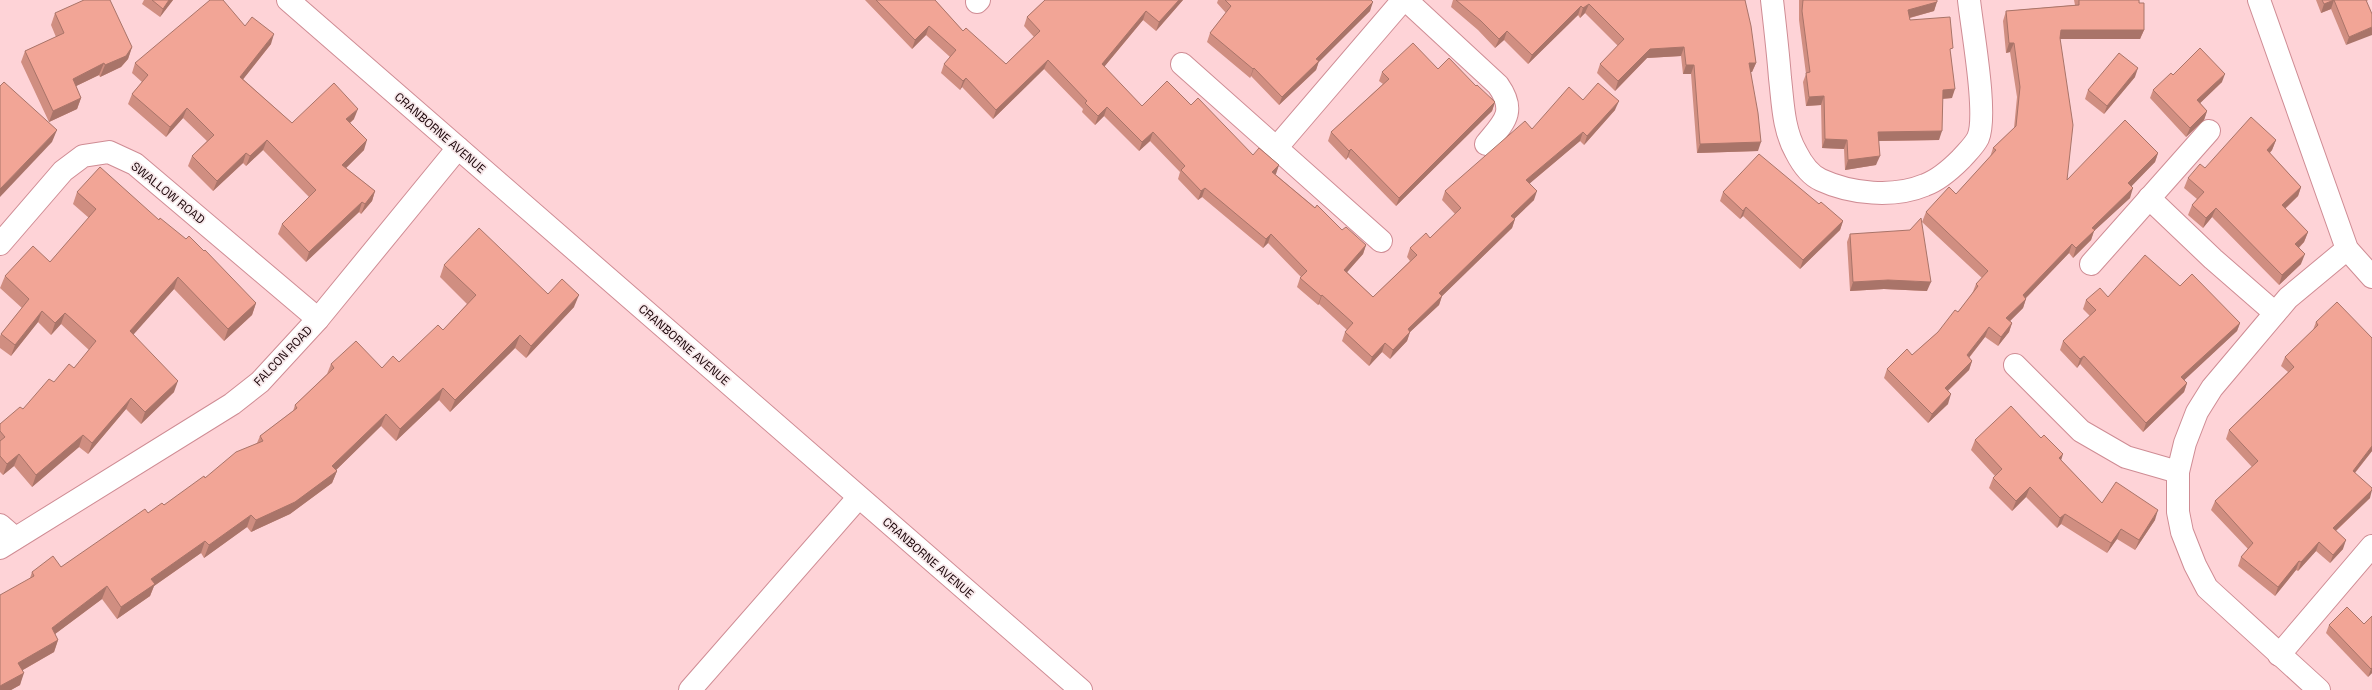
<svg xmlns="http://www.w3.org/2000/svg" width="2372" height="690" viewBox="0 0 2372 690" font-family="'Space Grotesk',sans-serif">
  <rect width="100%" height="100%" fill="#fed3d7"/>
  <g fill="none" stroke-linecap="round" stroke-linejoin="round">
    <defs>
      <g id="minor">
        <path d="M1406 0 1498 85C1517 112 1504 122 1486 144"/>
        <path d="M1772 0C1775 26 1778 52 1780 78 1783 103 1783 129 1796 152 1801 162 1810 175 1821 180 1851 194 1894 198 1925 185 1939 180 1951 169 1961 159 1967 152 1974 146 1978 138 1988 115 1972 29 1969 0"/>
        <polyline points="2259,0 2347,249 2372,277"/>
        <polyline points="977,2 979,0"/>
        <polyline points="1182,64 1381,241"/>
        <polyline points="1277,147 1403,0"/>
        <polyline points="2149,198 2213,259 2275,313"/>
        <polyline points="0,244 63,171 83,156 109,152 135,164 318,319"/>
        <polyline points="2091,264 2209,131"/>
        <polyline points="2015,365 2081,431 2126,457 2178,472"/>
        <polyline points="0,525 15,538"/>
        <polyline points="0,548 232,404 260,382 318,319 458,148"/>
        <polyline points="2279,655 2372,546"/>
        <polyline points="690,690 858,498"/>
        <polyline points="2319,690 2207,588 2195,565 2182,532 2178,512 2178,472 2185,443 2197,412 2212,388 2288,298 2347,249"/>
      </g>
      <polyline id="tertiary" points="288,0 1081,690"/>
    </defs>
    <use href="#minor" stroke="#cf8c94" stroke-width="24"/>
    <use href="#tertiary" stroke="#cf8c94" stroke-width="24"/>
    <use href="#minor" stroke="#fff" stroke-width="22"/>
    <use href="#tertiary" stroke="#fff" stroke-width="22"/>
  </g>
  <g fill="#d08e81">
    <polygon points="144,0 173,0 160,17 142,4"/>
    <polygon points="865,0 935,0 963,31 1006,64 1034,37 1024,26 1027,17 1045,0 1183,0 1156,31 1143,20 1104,67 1142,106 1191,105 1253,155 1279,165 1275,174 1342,230 1366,245 1363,254 1347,272 1373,297 1410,261 1407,257 1410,248 1430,238 1455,214 1442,200 1445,191 1532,129 1583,100 1615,110 1584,145 1580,141 1530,183 1534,200 1514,219 1515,219 1512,228 1442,296 1439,305 1410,332 1407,341 1390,359 1382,352 1369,366 1342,341 1345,332 1347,330 1319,304 1318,305 1297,287 1300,278 1301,277 1268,243 1263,248 1202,197 1198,200 1178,179 1180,172 1150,141 1139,151 1104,116 1095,125 1082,112 1083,109 1044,69 993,119 962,87 960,90 941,73 944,64 950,57 926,35 912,49"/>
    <polygon points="1218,0 1371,0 1370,11 1319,61 1316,70 1279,105 1251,76 1250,78 1207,42 1210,33 1226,13 1217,3"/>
    <polygon points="1453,0 1745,0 1756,63 1752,72 1751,72 1758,151 1697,153 1691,74 1683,74 1681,56 1647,58 1615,91 1597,73 1600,64 1618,46 1585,13 1580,18 1578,15 1528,64 1504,40 1495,48 1478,30 1451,7"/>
    <polygon points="1799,0 1937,0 1934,11 1910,18 1910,20 1951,53 1952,98 1942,99 1939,140 1878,141 1876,165 1845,170 1844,149 1822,148 1821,105 1806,106 1803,82 1806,74 1799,20"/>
    <polygon points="2074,0 2139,0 2144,30 2140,39 2060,39 2067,180 2158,153 2155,162 2131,186 2130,198 2094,231 2091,240 2073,258 2069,253 2026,298 2023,308 2010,321 2012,323 2009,332 1998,346 1985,337 1969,358 1972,361 1969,370 1948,391 1948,404 1928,423 1884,378 1887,369 1912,355 1938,332 1958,312 1972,294 1976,284 1982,278 1922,222 1926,212 1956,194 1990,157 1993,148 2014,128 2017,97 2010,52 2006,53 2003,21 2006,11 2075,5"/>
    <polygon points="2316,0 2368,0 2367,1 2346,45 2331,9 2321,13"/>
    <polygon points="55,13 132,47 128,59 121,67 100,77 99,75 76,86 81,98 77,109 49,122 21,62 25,51 56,37 51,25"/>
    <polygon points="245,26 271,44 243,79 292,123 354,119 350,123 364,150 346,168 375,191 372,201 361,214 359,212 306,262 278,234 282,224 309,197 263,150 246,166 243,163 213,191 188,166 192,156 207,141 183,118 166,137 128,104 132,94 142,82 132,73 135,63"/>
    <polygon points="1438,69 1476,86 1495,102 1492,111 1396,206 1348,157 1346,160 1328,141 1331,132 1383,84 1379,81 1382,72"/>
    <polygon points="2173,75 2222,82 2200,103 2207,111 2204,120 2186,137 2150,98 2153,90"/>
    <polygon points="2135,77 2104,114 2085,99 2088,90"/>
    <polygon points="2276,140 2272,150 2270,153 2301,187 2298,196 2285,209 2308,232 2304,242 2299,248 2301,264 2279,285 2212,217 2203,228 2188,215 2192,205 2197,199 2184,188 2188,178 2205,168"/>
    <polygon points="77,192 159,220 256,303 252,315 224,341 174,289 133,334 174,392 141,424 126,409 88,454 79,447 32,487 14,466 3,475 0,472 0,424 23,409 54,382 74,368 89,350 61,324 51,335 38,322 11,356 0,348 0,336 1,334 22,308 0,288 5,276 50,262 89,218 73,204"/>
    <polygon points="1723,192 1819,204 1843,221 1840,230 1800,269 1743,216 1740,219 1720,201"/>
    <polygon points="1850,234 1927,291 1884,289 1850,291 1847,242"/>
    <polygon points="444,265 548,294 574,307 526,358 515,348 450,412 439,400 396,441 381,426 336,470 337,471 332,483 290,514 251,532 247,527 204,558 201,553 154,586 150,596 117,619 102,599 55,634 58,640 54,652 23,670 20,685 11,690 0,690 30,578 32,572 61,567 148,513 164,505 205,478 257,443 260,436 293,411 295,405 327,374 331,364 382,368 399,362 443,330 467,304 440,277"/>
    <polygon points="2180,286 2240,323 2237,331 2184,380 2187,383 2184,392 2143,432 2080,364 2077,368 2060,350 2063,341 2090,316 2083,309 2086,300"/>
    <polygon points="2316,322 2372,338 2372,451 2355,473 2370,498 2336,531 2343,549 2330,563 2316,551 2298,571 2296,570 2275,596 2238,566 2241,557 2248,549 2211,510 2215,501 2252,467 2226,439 2229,430 2288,372 2281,366 2285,357 2313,330"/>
    <polygon points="1975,440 2061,460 2102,503 2155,520 2135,550 2117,539 2107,553 2061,524 2057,528 2026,497 2012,511 1989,488 1993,478 1995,476 1971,450"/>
    <polygon points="2364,624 2372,673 2368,677 2326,633 2329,625"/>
  </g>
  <g fill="#a97469">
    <polygon points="169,0 173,0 160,17 163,9"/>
    <polygon points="1179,0 1183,0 1156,31 1159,22"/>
    <polygon points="2334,0 2331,9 2321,13 2324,4"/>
    <polygon points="1373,2 1370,11 1318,63 1319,61 1316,70 1279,105 1282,97 1316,59"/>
    <polygon points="1937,2 1934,11 1905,19 1908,10"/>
    <polygon points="1589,4 1585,13 1580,18 1583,8"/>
    <polygon points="1581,6 1578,15 1528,64 1532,55"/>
    <polygon points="1146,11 1143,20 1099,73 1102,64"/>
    <polygon points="929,26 926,35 912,49 915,40"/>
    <polygon points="2372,27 2372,35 2346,45 2349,37"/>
    <polygon points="2061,30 2144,30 2140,39 2057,39"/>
    <polygon points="1507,31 1504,40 1495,48 1499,39"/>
    <polygon points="274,34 271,44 237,87 240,77"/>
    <polygon points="2009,43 2014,43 2010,52 2006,53"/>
    <polygon points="132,47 128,59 121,67 100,77 105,65"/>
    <polygon points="1684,47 1681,56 1647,58 1615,91 1618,81 1650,49"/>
    <polygon points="1048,60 1044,69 993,119 996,110"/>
    <polygon points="104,63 99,75 68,90 73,79"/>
    <polygon points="1749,63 1756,63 1752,72 1746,72"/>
    <polygon points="1686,65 1694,65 1691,74 1683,74"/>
    <polygon points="1254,68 1251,76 1250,78 1253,69"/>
    <polygon points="2138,68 2135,77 2104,114 2107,106"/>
    <polygon points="2225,74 2222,82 2194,109 2197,100"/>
    <polygon points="966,78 962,87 960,90 963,81"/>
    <polygon points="1955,89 1952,98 1939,99 1943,90"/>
    <polygon points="1824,96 1821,105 1806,106 1809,97"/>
    <polygon points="81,98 77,109 49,122 53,111"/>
    <polygon points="1619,101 1615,110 1584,145 1587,136"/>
    <polygon points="1495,102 1492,111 1396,206 1399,198"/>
    <polygon points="1107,107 1104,116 1095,125 1098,116"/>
    <polygon points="187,108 183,118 166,137 170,127"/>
    <polygon points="358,109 354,119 343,129 346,119"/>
    <polygon points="2207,111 2204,120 2186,137 2190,128"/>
    <polygon points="57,130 52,142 0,197 0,189"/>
    <polygon points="1942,131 1939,140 1874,141 1878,132"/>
    <polygon points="1153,132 1150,141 1139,151 1142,142"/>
    <polygon points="1583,132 1580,141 1523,189 1526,180"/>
    <polygon points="1825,139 1847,140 1844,149 1822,148"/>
    <polygon points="267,140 263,150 246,166 250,156"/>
    <polygon points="367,140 364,150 339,175 342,165"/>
    <polygon points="2276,140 2272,150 2263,160 2267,150"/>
    <polygon points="1761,142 1758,151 1697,153 1700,144"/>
    <polygon points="1351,149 1348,157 1346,160 1349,151"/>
    <polygon points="246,153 243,163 213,191 217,181"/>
    <polygon points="2158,153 2155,162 2125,193 2128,183"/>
    <polygon points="1880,156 1876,165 1845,170 1848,160"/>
    <polygon points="1279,165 1276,174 1269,181 1272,172"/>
    <polygon points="2301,187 2298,196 2278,215 2282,205"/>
    <polygon points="1205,188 1202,197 1198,200 1201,191"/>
    <polygon points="2133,188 2130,198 2094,231 2091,240 2073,258 2076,248 2092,228"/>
    <polygon points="375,191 372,201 361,214 365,204"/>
    <polygon points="1537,191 1534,200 1508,225 1511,216"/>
    <polygon points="362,202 359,212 306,262 309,252"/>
    <polygon points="1746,207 1743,216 1740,219 1743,211"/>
    <polygon points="2216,208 2212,217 2203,228 2206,218"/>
    <polygon points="1515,219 1512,228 1436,302 1439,293"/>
    <polygon points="1843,221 1840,230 1800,269 1803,260"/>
    <polygon points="2308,232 2304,242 2292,254 2295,244"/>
    <polygon points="1271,234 1268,243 1263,248 1266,239"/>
    <polygon points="2072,244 2069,253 2019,305 2023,295"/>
    <polygon points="1366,245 1363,254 1341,279 1344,270"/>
    <polygon points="2305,254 2301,264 2279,285 2282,275"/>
    <polygon points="178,277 174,289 126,343 130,331"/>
    <polygon points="1888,280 1931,282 1927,291 1884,289 1850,291 1853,282"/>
    <polygon points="579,295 574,307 526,358 531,346"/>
    <polygon points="1322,295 1319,304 1318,305 1321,296"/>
    <polygon points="1442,296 1439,305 1410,332 1407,341 1390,359 1393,350 1408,329"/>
    <polygon points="2026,299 2023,308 2003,328 2006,318"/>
    <polygon points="256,303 252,315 224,341 228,329"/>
    <polygon points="42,311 38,322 11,356 15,345"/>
    <polygon points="65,313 61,324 51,335 55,323"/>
    <polygon points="2012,323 2009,332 1998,346 2001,337"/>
    <polygon points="2240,323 2237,331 2178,386 2181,377"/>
    <polygon points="1989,327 1985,337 1963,365 1967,355"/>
    <polygon points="520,335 515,348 450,412 455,400"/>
    <polygon points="1385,343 1382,352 1369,366 1372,357"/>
    <polygon points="2084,356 2080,364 2077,368 2080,359"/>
    <polygon points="1972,361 1969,370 1941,397 1945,388"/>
    <polygon points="178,381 174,392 141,424 145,412"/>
    <polygon points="2187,383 2184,392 2143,432 2146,423"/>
    <polygon points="443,388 439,400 396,441 400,429"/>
    <polygon points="1951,394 1948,404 1928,423 1932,414"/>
    <polygon points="131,398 126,409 88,454 92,443"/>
    <polygon points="386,414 381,426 330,476 337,471 332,483 290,514 251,532 256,520 332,466"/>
    <polygon points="83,435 79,447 32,487 36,475"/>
    <polygon points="2372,446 2372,451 2349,480 2353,471"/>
    <polygon points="19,454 14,466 3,475 7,464"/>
    <polygon points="2063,454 2060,464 2059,458"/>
    <polygon points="2030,487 2026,497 2012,511 2016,501"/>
    <polygon points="2372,490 2370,498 2329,537 2333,528"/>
    <polygon points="2158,510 2155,520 2135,550 2139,540"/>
    <polygon points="2065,514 2061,524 2057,528 2060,518"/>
    <polygon points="251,515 247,527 204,558 209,545"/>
    <polygon points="2121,529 2117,539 2107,553 2111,543"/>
    <polygon points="2346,540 2343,549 2330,563 2333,555"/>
    <polygon points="205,541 201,553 154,586 150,596 117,619 121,607 151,579"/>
    <polygon points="2319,542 2316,551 2298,571 2301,562"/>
    <polygon points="2299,561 2296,570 2275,596 2278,587"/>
    <polygon points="107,586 102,599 47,640 52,628"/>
    <polygon points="58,640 54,652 14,675 18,663"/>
    <polygon points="2372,668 2372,673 2368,677 2371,669"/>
    <polygon points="24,673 20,685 11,690 0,690 0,686"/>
  </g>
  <g fill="#f2a596" stroke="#a97469">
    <polygon points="84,0 110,0 132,47 126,56 105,65 104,63 73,79 81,98 53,111 25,51 64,33 55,13"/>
    <polygon points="152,0 169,0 163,9"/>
    <polygon points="210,0 223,0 245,26 252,17 274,34 240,77 292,123 334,83 358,109 346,119 367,140 342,165 375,191 365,204 362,202 309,252 282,224 316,190 267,140 250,156 246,153 217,181 192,156 214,135 187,108 170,127 132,94 148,75 135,63"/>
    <polygon points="876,0 935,0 963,31 966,28 1006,64 1040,31 1027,17 1045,0 1179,0 1159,22 1146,11 1102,64 1142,106 1167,81 1191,105 1198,98 1253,155 1259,148 1279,165 1272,172 1315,208 1317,205 1342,230 1346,227 1366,245 1344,270 1373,297 1417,255 1410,248 1426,233 1430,238 1461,208 1445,191 1525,121 1532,129 1569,87 1583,100 1598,83 1619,101 1587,136 1583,132 1526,180 1537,191 1511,216 1515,219 1439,293 1442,296 1408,329 1410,332 1393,350 1385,343 1372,357 1345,332 1353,323 1322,295 1321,296 1300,278 1307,271 1271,234 1266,239 1205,188 1201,191 1181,170 1185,166 1153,132 1142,142 1107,107 1098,116 1085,103 1087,101 1048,60 996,110 966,78 963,81 944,64 956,50 929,26 915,40"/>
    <polygon points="1225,0 1371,0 1373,2 1316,59 1319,61 1282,97 1254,68 1253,69 1210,33 1231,6"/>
    <polygon points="1456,0 1745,0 1751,26 1756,63 1749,63 1758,113 1761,142 1700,144 1694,65 1686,65 1684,47 1650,49 1618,81 1600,64 1624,39 1589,4 1583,8 1581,6 1532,55 1507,31 1499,39 1481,21"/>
    <polygon points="1803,0 1937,0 1937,2 1908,10 1910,20 1950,17 1953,48 1950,49 1955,89 1943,90 1942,131 1878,132 1880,156 1848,160 1847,140 1825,139 1824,96 1809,97 1806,73 1810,72 1802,11"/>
    <polygon points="2079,0 2139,0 2139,3 2144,3 2144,30 2061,30 2060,38 2073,125 2067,180 2125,120 2158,153 2128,183 2133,188 2092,228 2095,230 2076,248 2072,244 2023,295 2026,299 2006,318 2012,323 2001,337 1989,327 1967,355 1972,361 1945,388 1951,394 1932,414 1887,369 1907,349 1912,355 1938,332 1955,310 1958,312 1978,286 1976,284 1988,271 1926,212 1949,187 1956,194 1996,150 1993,148 2016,126 2020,87 2014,43 2009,43 2006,11 2079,5"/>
    <polygon points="2322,0 2366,0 2372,14 2372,27 2349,37 2334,0 2324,4"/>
    <polygon points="1413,43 1438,69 1449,58 1476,86 1477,85 1495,102 1399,198 1351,149 1349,151 1331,132 1389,79 1382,72"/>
    <polygon points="2200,48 2225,74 2197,100 2207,111 2190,128 2153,90 2171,73 2173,75"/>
    <polygon points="2119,53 2138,68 2107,106 2088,90"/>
    <polygon points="4,82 57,130 0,189 0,86"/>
    <polygon points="2251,117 2276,140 2267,150 2301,187 2282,205 2308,232 2295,244 2305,254 2282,275 2216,208 2206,218 2192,205 2204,192 2188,178 2200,164 2205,168"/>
    <polygon points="1759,154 1819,204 1821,202 1843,221 1803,260 1746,207 1743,211 1723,192"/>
    <polygon points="100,167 159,220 160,218 186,239 189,236 204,251 205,250 256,303 228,329 178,277 130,331 178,381 145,412 131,398 92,443 83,435 36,475 19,454 7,464 0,456 0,441 5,437 0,431 0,424 20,407 23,409 49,379 54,382 69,364 74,368 96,341 65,313 55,323 42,311 15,345 1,334 29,299 5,276 33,246 50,262 96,209 77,192"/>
    <polygon points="1921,218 1931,282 1888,280 1853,282 1850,234 1910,230"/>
    <polygon points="479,228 548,294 562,279 579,295 531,346 520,335 455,400 443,388 400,429 386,414 332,466 337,471 295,502 256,520 251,515 209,545 205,541 151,579 155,584 121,607 107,586 52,628 58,640 18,663 24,673 0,686 0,595 34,576 32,572 53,556 61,567 145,509 148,513 162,503 164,505 204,476 205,478 236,452 263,441 260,436 297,408 295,405 334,368 331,364 356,341 382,368 393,356 399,362 438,325 443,330 476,295 444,265"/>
    <polygon points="2145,255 2180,286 2192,274 2240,323 2181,377 2187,383 2146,423 2084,356 2080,359 2063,341 2096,310 2086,300 2100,288 2108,297"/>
    <polygon points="2337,302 2372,338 2372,446 2353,471 2372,488 2372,490 2333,528 2346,540 2333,555 2319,542 2301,562 2299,561 2278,587 2241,557 2253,543 2215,501 2258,461 2229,430 2294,367 2285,357 2318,325 2316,322"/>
    <polygon points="2011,406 2041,438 2044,435 2063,454 2059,458 2102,503 2116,482 2158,510 2139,540 2121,529 2111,543 2065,514 2060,518 2030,487 2016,501 1993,478 2002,469 1975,440"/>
    <polygon points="2347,607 2364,624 2372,616 2372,668 2371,669 2329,625"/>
  </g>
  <g text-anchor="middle" stroke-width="3.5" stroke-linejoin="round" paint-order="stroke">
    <g font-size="12" fill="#1a0408" stroke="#f7e8ea">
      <text transform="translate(440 133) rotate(41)" y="4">CRANBORNE AVENUE</text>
      <text transform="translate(168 193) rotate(39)" y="4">SWALLOW ROAD</text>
      <text transform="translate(684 345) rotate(41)" y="4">CRANBORNE AVENUE</text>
      <text transform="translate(283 356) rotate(-46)" y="4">FALCON ROAD</text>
      <text transform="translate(928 558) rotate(41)" y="4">CRANBORNE AVENUE</text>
    </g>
  </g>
</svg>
